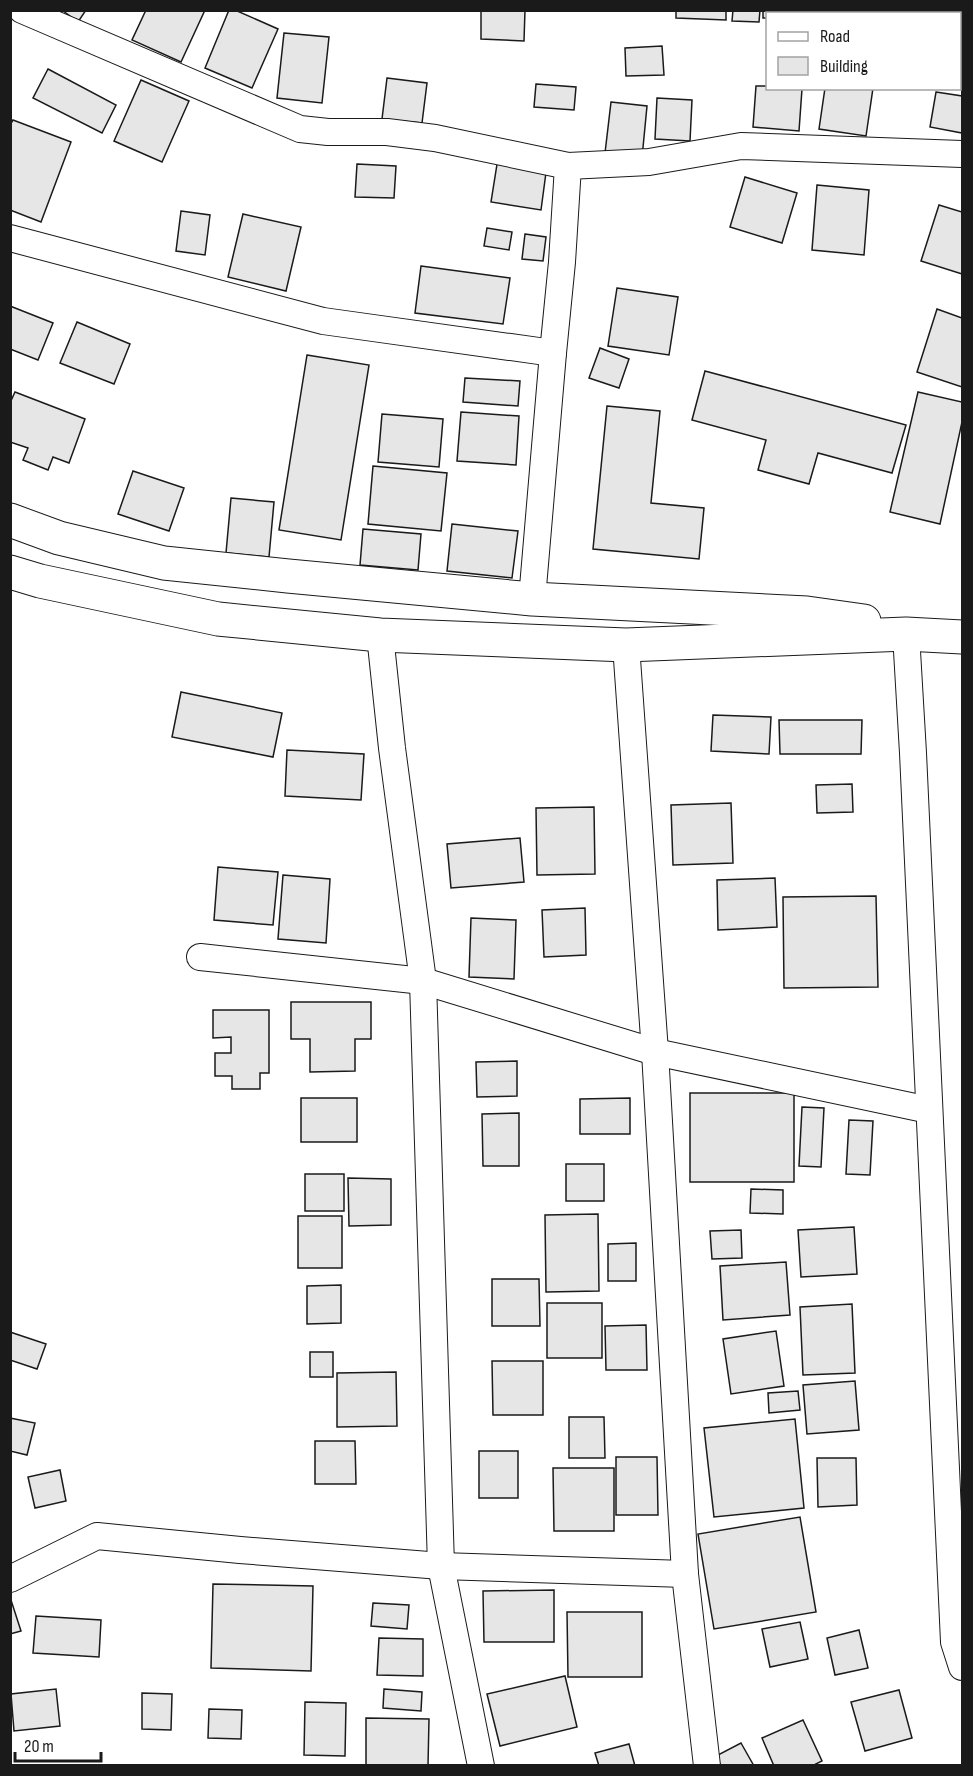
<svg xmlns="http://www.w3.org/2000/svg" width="973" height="1776" viewBox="0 0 973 1776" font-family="'Sofia Sans Condensed',sans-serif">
  <rect width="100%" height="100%" fill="#fff"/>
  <g fill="#e6e6e6" stroke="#1a1a1a" stroke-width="1.5">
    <polygon points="62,10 86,10 78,22"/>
    <polygon points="146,10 205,10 181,62 132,40"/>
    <polygon points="229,10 235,10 278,29 252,88 205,68"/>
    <polygon points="481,10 525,10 524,41 481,39"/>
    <polygon points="676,10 726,10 726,20 676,18"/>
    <polygon points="733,10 760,10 759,22 732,21"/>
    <polygon points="763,10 787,10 787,14 768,14 768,18 763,18"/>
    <rect x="790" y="10" width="45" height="4"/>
    <rect x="842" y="10" width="42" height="4"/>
    <polygon points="284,33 329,37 322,103 277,98"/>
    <polygon points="662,46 664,75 626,76 625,48"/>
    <polygon points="48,69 116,105 102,133 33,98"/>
    <polygon points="387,78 427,83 422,123 382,119"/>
    <polygon points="141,80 189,101 162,162 114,141"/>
    <polygon points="536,84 576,87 574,110 534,107"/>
    <polygon points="756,86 768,86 768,88 802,89 799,131 753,127"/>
    <polygon points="825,88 873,88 866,136 819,129"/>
    <polygon points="936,92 962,96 962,133 930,127"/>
    <polygon points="657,98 692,100 690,141 655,139"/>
    <polygon points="611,102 647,106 642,158 605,153"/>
    <polygon points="13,120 71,142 41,222 10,210 10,125"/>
    <polygon points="498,158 547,165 541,210 491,202"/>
    <polygon points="357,164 396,166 394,198 355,197"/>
    <polygon points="745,177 797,193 782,243 730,227"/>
    <polygon points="817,185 869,190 864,255 812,250"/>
    <polygon points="939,205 962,212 962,274 921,261"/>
    <polygon points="181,211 210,215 205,255 176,251"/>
    <polygon points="243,214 301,227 286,291 228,277"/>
    <polygon points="487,228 512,232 509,250 484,246"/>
    <polygon points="525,234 546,237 543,261 522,259"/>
    <polygon points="421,266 510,278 503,324 415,313"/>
    <polygon points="617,288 678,297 669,355 608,346"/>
    <polygon points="10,306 53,323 38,360 10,349"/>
    <polygon points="937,309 962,318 962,387 917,372"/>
    <polygon points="77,322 130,344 114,384 60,363"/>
    <polygon points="600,348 629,359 619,388 589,378"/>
    <polygon points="307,355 369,365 341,540 279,530"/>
    <polygon points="705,371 906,425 892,473 818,453 809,484 758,470 766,440 692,420"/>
    <polygon points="465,378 520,381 518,406 463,402"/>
    <polygon points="15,392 85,419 69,463 53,457 48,470 23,460 28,448 10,442 10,403"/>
    <polygon points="918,392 962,402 962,422 940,524 890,512"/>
    <polygon points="607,406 660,411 651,503 704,508 699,559 593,549"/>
    <polygon points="461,412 519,416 516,465 457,461"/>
    <polygon points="382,414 443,419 439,467 378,462"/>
    <polygon points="373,466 447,473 441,531 368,524"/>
    <polygon points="133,471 184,488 169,531 118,514"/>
    <polygon points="231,498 274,502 269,557 226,553"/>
    <polygon points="452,524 518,531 512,578 447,571"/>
    <polygon points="363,529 421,534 418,570 360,565"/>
    <polygon points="181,692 282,713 273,757 172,737"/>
    <polygon points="713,715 771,717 769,754 711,751"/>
    <polygon points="779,720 862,720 861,754 780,754"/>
    <polygon points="287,750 364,754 361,800 285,796"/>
    <polygon points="852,784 853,812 817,813 816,785"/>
    <polygon points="731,803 733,863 673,865 671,805"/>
    <polygon points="594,807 595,874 537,875 536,808"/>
    <polygon points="520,838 524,882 451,888 447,844"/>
    <polygon points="218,867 278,872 273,925 214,920"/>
    <polygon points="283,875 330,879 326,943 278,939"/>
    <polygon points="775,878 777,927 718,930 717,880"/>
    <polygon points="876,896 878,987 784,988 783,897"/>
    <polygon points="585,908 586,955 544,957 542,910"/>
    <polygon points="471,918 516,920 514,979 469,977"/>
    <polygon points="291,1002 371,1002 371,1039 355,1039 355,1071 310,1072 310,1039 291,1039"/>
    <polygon points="213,1010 269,1010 269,1073 260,1073 260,1089 232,1089 232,1076 215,1076 215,1053 231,1053 231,1037 213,1038"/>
    <polygon points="517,1061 517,1096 477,1097 476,1062"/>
    <rect x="690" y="1093" width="104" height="89"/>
    <rect x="301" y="1098" width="56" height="44"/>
    <polygon points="630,1098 630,1134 580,1134 580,1099"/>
    <polygon points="802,1107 824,1108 821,1167 799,1166"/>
    <polygon points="519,1113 519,1166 483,1166 482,1114"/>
    <polygon points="849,1120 873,1121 870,1175 846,1174"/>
    <rect x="566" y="1164" width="38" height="37"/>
    <rect x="305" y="1174" width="39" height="37"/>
    <polygon points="348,1178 391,1179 391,1225 349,1226"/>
    <polygon points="751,1189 783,1190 783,1214 750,1213"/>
    <polygon points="598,1214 599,1291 546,1292 545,1215"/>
    <rect x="298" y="1216" width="44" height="52"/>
    <polygon points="854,1227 857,1274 801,1277 798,1230"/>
    <polygon points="741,1230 742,1258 712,1259 710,1231"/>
    <polygon points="636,1243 636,1281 608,1281 608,1244"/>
    <polygon points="786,1262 790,1315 723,1320 720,1266"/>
    <polygon points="492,1279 539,1279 540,1326 492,1326"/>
    <polygon points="341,1285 341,1323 307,1324 307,1286"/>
    <rect x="547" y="1303" width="55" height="55"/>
    <polygon points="852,1304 855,1373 803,1375 800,1307"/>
    <polygon points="646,1325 647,1370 606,1370 605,1326"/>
    <polygon points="776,1331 784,1386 731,1394 723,1339"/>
    <polygon points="10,1332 46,1344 37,1369 10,1360"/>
    <rect x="310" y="1352" width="23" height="25"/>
    <polygon points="492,1361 543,1361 543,1415 493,1415"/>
    <polygon points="396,1372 397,1426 337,1427 337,1373"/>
    <polygon points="855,1381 859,1430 807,1434 803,1385"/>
    <polygon points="798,1391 800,1410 769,1413 768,1393"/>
    <polygon points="569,1417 604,1417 605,1458 569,1458"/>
    <polygon points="10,1418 35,1423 27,1455 10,1451"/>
    <polygon points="795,1419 804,1508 714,1517 704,1428"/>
    <polygon points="315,1441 355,1441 356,1484 315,1484"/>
    <rect x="479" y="1451" width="39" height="47"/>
    <polygon points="616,1457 657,1457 658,1515 616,1515"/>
    <polygon points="817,1458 856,1458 857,1505 818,1507"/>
    <polygon points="553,1468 614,1468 614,1531 554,1531"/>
    <polygon points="60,1470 66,1501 35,1508 28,1477"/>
    <polygon points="800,1517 816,1612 714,1629 698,1534"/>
    <polygon points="213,1584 313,1586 311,1671 211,1668"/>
    <polygon points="554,1590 554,1642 484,1642 483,1591"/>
    <polygon points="10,1597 21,1631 10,1634"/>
    <polygon points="373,1603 409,1605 407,1629 371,1626"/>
    <polygon points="567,1612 642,1612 642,1677 568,1677"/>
    <polygon points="36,1616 101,1620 99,1657 33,1653"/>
    <polygon points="800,1622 808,1659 770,1667 762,1629"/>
    <polygon points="859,1630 868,1668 835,1675 827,1638"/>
    <polygon points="379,1638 423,1639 423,1676 377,1675"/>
    <polygon points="565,1676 577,1727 500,1746 487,1694"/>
    <polygon points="56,1689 60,1726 14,1731 11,1694"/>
    <polygon points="384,1689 422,1692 421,1711 383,1708"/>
    <polygon points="899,1690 912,1738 865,1751 851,1702"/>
    <polygon points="142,1693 172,1694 171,1730 142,1729"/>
    <polygon points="305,1702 346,1703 345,1756 304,1755"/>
    <polygon points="209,1709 242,1710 241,1739 208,1738"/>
    <polygon points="366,1718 429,1719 428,1766 366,1766"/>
    <polygon points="803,1720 822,1761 812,1766 774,1766 762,1738"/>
    <polygon points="741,1743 754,1766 721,1766 716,1756"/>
    <polygon points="629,1744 635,1766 599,1766 595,1753"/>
  </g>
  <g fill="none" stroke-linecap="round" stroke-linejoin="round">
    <defs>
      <g id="minor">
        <polyline points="22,10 300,129 328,132 387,132 435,138 568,166"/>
        <polyline points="10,238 323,321 553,353"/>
        <polyline points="532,599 553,353 562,262 568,166 649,162 741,146 962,154"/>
        <polyline points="906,634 913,753 954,1642 962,1667"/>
        <polyline points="380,635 392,748 423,981 441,1566 481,1766"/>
        <polyline points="626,645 655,1052 685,1574 707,1766"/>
        <polyline points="200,957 423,981 655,1052 929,1110"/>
        <polyline points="10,1579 97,1536 240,1550 441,1566 685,1574"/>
      </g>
      <g id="trunk">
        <polyline points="10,520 59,538 164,563 288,576 532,599 807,613 864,621"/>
        <polyline points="10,572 40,581 218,619 380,635 626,645 906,634 962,637"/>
      </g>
    </defs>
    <use href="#minor" stroke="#1a1a1a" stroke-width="28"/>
    <use href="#trunk" stroke="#1a1a1a" stroke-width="35"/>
    <use href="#minor" stroke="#fff" stroke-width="26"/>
    <use href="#trunk" stroke="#fff" stroke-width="33"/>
  </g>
  <rect width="973" height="1776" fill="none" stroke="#1a1a1a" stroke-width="24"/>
  <rect x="766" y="12" width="195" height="78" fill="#ffffff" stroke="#a3a3a3" stroke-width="1.5"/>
  <rect x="778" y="32" width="30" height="9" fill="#ffffff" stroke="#a3a3a3" stroke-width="1.5"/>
  <text x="820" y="42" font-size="18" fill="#1a1a1a">Road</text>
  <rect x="778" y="57" width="30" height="18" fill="#e6e6e6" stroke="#a3a3a3" stroke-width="1.5"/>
  <text x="820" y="72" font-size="18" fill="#1a1a1a">Building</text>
  <path d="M15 1752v9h86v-9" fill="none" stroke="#1a1a1a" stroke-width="3"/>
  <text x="24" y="1752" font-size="18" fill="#1a1a1a" stroke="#ffffff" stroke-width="4.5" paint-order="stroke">20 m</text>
</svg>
